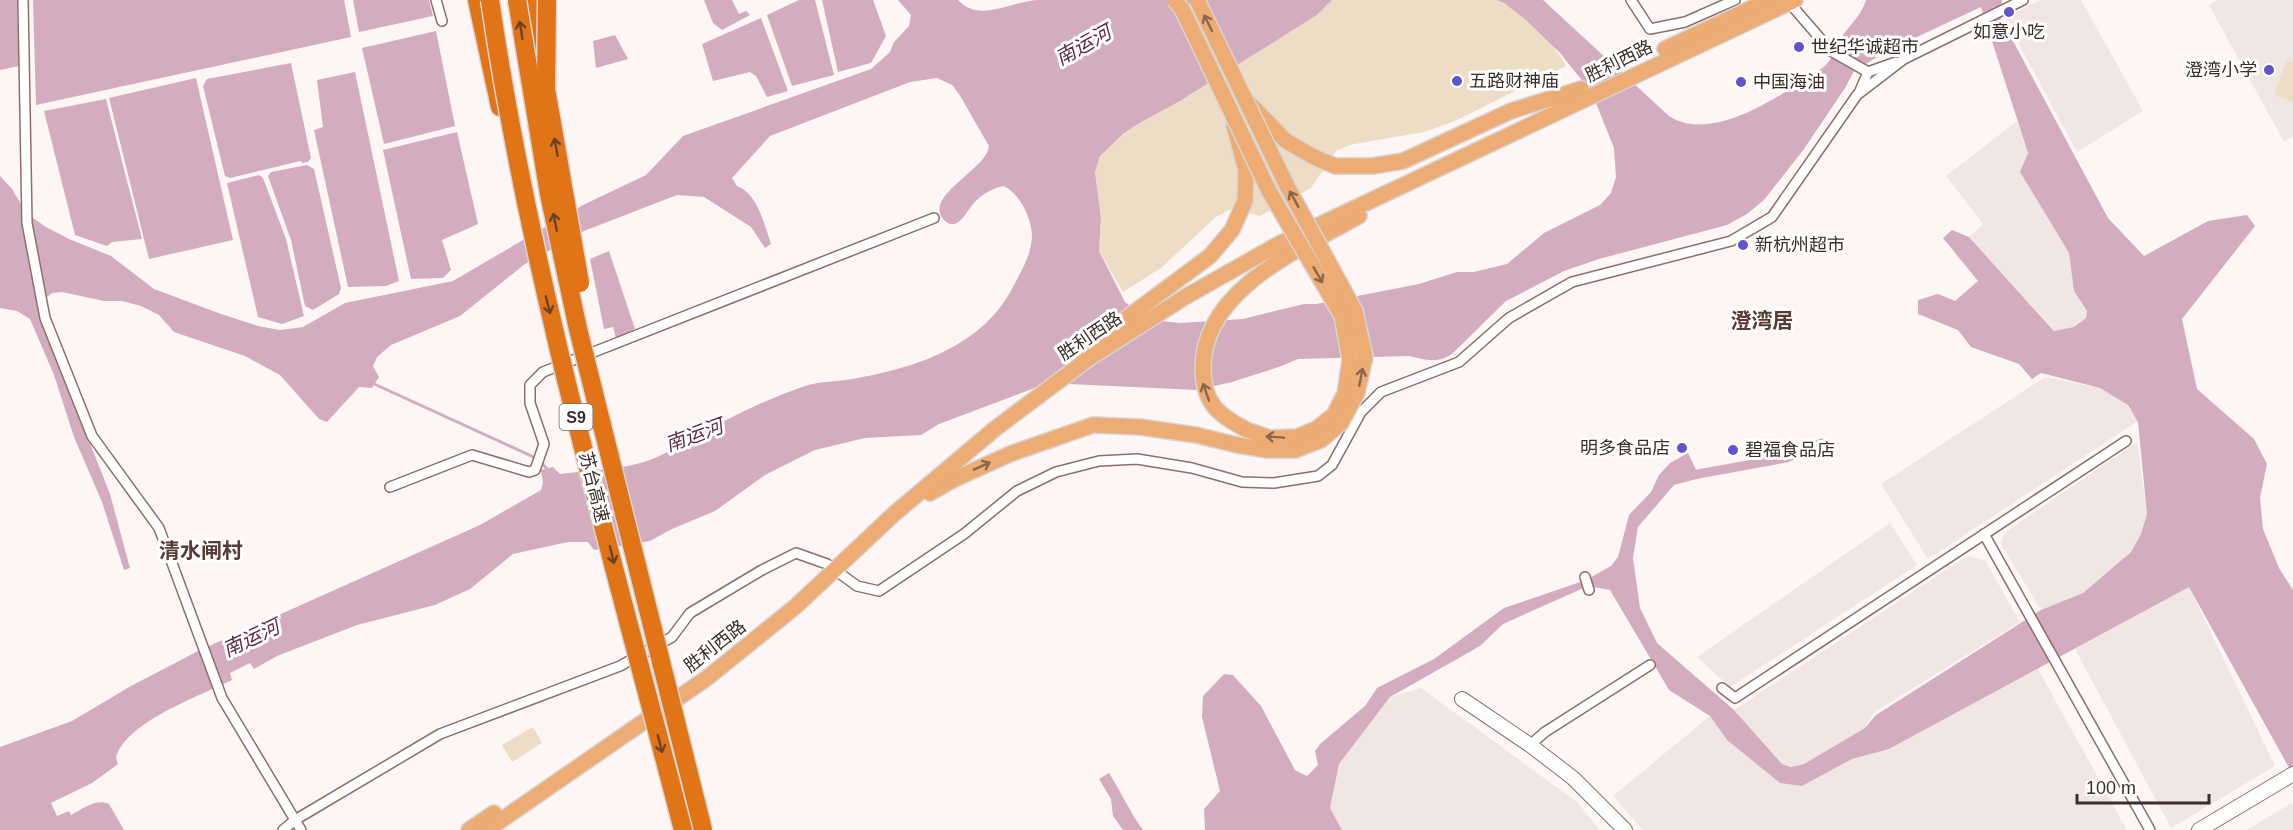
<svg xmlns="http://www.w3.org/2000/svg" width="2293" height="830" viewBox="0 0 2293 830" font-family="Arial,'Noto Sans SC',sans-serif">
  <rect width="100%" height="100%" fill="#fef6f4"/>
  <g fill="#f0e7e5">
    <polygon points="2040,0 2081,0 2143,111 2077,152 2005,18"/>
    <polygon points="2217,0 2293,0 2293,136 2284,142 2209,5"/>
    <polygon points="2017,121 2028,153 2020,172 2069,253 2074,291 2087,311 2086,318 2074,327 2055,331 1969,237 1983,224 1946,176"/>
    <polygon points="2045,377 2100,388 2126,404 2138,421 1928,559 1881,484"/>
    <polygon points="2137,442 2147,514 2141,534 2131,552 2083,593 2041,610 2001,544 2004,533"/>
    <polygon points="1890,523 1917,565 1730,687 1697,657"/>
    <polygon points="1967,556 1985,560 2020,622 1873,713 1865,728 1803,765 1791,767 1782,764 1734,710"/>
    <polygon points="2189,587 2275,766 2171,828 2075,649"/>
    <polygon points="2038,669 2127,830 1643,830 1613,796 1710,716 1727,740 1802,786 1852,759 1889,749"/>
    <polygon points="1421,688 1577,802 1600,830 1342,830 1330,808 1339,764 1390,697"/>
    <polygon points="2293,802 2293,830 2247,830"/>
  </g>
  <g fill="#eeddc6">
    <path d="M1332 0H1496C1521 10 1555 43 1566 66L1455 121 1424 132 1349 145 1336 151 1311 188 1260 216 1231 209 1216 217 1161 268 1123 292 1099 251 1101 218 1095 172 1100 156 1111 144 1141 121 1180 101 1317 15Z"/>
    <polygon points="2286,60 2293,63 2293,102 2274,95"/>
    <polygon points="533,727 542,743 512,762 502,745"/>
  </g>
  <g fill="#d3acbf">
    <polygon points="0,0 17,0 19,66 0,70"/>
    <polygon points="33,0 344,0 351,37 36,105"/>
    <polygon points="353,0 429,0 433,16 359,32"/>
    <polygon points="704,0 732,0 739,14 746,11 750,15 722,30 713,23"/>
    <polygon points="799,0 815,0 834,75 792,86 767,15"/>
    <polygon points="822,0 873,0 886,36 871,63 838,72"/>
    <path d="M898 0H958C980 24 1012 0 1040 0 1137 0 1235 0 1332 0L1317 15 1180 101 1141 122 1123 134 1100 156 1095 172 1101 218 1099 251 1125 302 1151 320 1180 323 1243 319 1304 304H1316L1419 284 1457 272H1474L1507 264 1544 233 1600 205 1611 193 1616 177 1614 148 1592 93 1560 53 1526 20 1504 3 1496 0H1543L1669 116C1713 145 1784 93 1821 69 1834 59 1832 53 1839 41 1848 26 1861 17 1866 0H2002L1999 15 2108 218 2144 256 2208 221 2247 215 2255 226 2182 319 2197 389 2254 439 2267 464 2260 498 2263 529 2279 568 2293 590V775L2189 587 1889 749 1852 759 1802 786 1780 783 1727 740 1710 716 1669 690 1610 590 1588 586 1503 624 1480 646 1390 697 1339 764 1330 808 1342 830H1205L1204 809 1220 791 1202 717 1203 696 1224 674 1233 675 1261 706 1295 770 1307 776 1318 765 1315 751 1320 744 1365 706 1377 688 1434 659 1504 608 1586 580 1611 566 1618 557 1629 515 1651 492 1659 475 1670 463 1688 453 1700 478 1674 485 1638 527 1633 558 1640 608 1657 643 1734 710 1782 764 1791 767 1804 764 1865 728 1876 715 2041 610 2083 593 2131 552 2141 534 2147 514 2138 422 2128 405 2100 388 2041 373 2032 379 2019 364 1971 347 1958 330 1918 314V300L1938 294 1955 301 1978 281 1943 238 1952 230 1969 237 2054 331 2074 327 2086 318 2087 311 2074 291 2069 253 2020 172 2028 153 1981 7 1889 50 1854 71 1845 88 1804 149 1764 200 1747 214 1727 225 1599 259 1564 271 1506 301 1453 353C1439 364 1425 360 1409 356L1298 359 1279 367 1232 382 1196 390 1048 383 939 424 921 435 865 438 815 450 765 475 715 511 672 529 650 541 594 550 588 542H568L513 554 470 589 435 605 357 625 277 656 254 669 250 663 230 673 232 680C200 696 125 722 116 758L118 764 92 783 51 803 57 816 69 811 71 815C83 809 96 798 109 804L124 830H0V747L72 721 131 686 200 650 480 525 541 490 543 483 541 470 553 467 560 474C591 470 626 470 655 458 671 451 687 441 703 432 735 415 768 399 802 387 818 381 835 382 852 379 914 368 980 348 1012 289 1021 271 1032 255 1032 234 1031 217 1019 192 1003 186 994 188 984 193 978 199 968 206 959 235 944 220 922 196 987 170 989 146L959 94 952 85 937 78 910 82 770 136 732 178 737 186C758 194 764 224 771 244L765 248 751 227 704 197 677 195 584 231 525 264 460 316 391 345 377 357 373 366 379 377 372 388 359 387 327 422 319 419 280 375 245 356 174 332 159 315 141 306 122 301H104L62 292 52 293 42 301 82 423 110 494 130 568 124 570 102 502 74 437 54 375 30 319 17 311 0 308V176L12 189 27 214 46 227 69 239 111 256 154 289 221 314 258 326 280 330 303 327 345 303 453 281 583 205 646 175 683 136 871 69 890 52 894 42 909 26 911 15Z"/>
    <polygon points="761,18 788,91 767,97 756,76 750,72 713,81 702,44"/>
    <polygon points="436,31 455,126 384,144 362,48"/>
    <polygon points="615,35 628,59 596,68 593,41"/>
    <polygon points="291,63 311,158 308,162 303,163 300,161 230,178 225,176 203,86 207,79"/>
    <polygon points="355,72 399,281 386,286 348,287 314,130 323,127 317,80"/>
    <polygon points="196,78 233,240 149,259 109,98"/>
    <polygon points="106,99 142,239 112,242 107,246 75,235 44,111"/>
    <polygon points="457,132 478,224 442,240 451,270 443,278 411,279 383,150"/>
    <polygon points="307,165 314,169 341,288 339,294 313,310 305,306 291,240 268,176 271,172"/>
    <polygon points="259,175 263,178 286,239 304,316 282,324 258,317 227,183"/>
    <polygon points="609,251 635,329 616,338 613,327 604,329 590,259"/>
    <path d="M1109 773C1121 792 1130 812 1143 830H1123L1113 816 1111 799 1099 779Z"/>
  </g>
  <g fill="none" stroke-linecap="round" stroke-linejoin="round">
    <polyline stroke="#d3acbf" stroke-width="3" points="372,383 538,459 548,470"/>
    <polyline stroke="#d3acbf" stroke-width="9" points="1687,476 1786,458 1822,443"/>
    <defs>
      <g id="street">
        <polyline points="23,0 27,223 45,318 92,436 159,528 222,698 301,830"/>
        <polyline points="436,0 442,21"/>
        <polyline points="1631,0 1650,29 1685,22 1735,0"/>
        <polyline points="1787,0 1831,51 1868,72"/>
        <polyline points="1859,93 1868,72 1896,62"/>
        <polyline points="390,487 472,455 529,472 535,470 544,444 530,403 530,385 543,372 934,218"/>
        <polyline points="1984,534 2150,830"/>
        <polyline points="1585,577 1589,590"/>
        <polyline points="1722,688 1735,698 2126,441"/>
        <polyline points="1530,745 1545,732 1650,665"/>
        <polyline points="283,830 295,820 440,734 620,666 672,637 690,613 762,570 796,553 827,564 857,586 879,591 964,534 1017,491 1056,472 1099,461 1137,459 1192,468 1242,482 1274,483 1318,476 1332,465 1361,412 1381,392 1459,362 1509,318 1572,282 1731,241 1772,217 1857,95 1904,59 2023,0"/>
      </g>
      <g id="secondary">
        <polyline points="1462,699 1530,745 1573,778 1625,830"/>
        <polyline points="2199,830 2293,774"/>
      </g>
      <g id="primary">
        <polyline points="1665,49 1769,0"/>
        <polyline points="1247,101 1286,141 1314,157 1335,166 1373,166 1403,161 1511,111 1581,89"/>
        <polyline points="1081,352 1210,256 1232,230 1245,201 1246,170 1234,126"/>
        <path d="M1247 430C1218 415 1203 403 1203 368 1203 289 1301 249 1359 216"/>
        <polyline points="930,493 955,479 1010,454 1093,425 1140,427 1196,435 1237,445"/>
        <polyline points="469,830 494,813"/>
        <polyline points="487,830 707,678 795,607 894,514 996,428 1088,359 1185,297 1279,244 1795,0"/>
      </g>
      <g id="highway">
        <polyline points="477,0 500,107"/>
        <polyline points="532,0 541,60"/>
      </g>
    </defs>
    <use href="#street" stroke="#8f6e68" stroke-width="12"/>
    <use href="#secondary" stroke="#8f6e68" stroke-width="16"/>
    <use href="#primary" stroke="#d8d5d4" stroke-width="18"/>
    <use href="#highway" stroke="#d8d5d4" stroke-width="21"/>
    <use href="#street" stroke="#fff" stroke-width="9"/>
    <use href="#secondary" stroke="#fff" stroke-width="14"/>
    <use href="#primary" stroke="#ecac74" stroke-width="15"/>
    <use href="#highway" stroke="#e07417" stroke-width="18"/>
    <defs>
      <g id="primary-bridge">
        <polyline points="1175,0 1183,11 1269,191 1342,316 1350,360 1345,393 1334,415 1316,429 1297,437 1270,438 1247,430"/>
        <polyline points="1197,0 1287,186 1355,311 1365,357 1357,393 1341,423 1321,440 1295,450 1267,450 1237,445"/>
      </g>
      <g id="highway-bridge">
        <path d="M490 0C531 281 612 555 683 830"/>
        <polyline points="517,0 549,194 578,329 703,830"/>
        <polyline points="547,0 546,89 580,283"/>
      </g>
    </defs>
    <use href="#primary-bridge" stroke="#d8d5d4" stroke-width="18" stroke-linecap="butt"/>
    <use href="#highway-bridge" stroke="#d8d5d4" stroke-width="21" stroke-linecap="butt"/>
    <use href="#primary-bridge" stroke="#ecac74" stroke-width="15"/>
    <use href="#highway-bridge" stroke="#e07417" stroke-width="18"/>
  </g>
  <defs><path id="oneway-shaft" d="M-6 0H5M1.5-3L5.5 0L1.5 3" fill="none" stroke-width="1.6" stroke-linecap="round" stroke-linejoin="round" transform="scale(1.5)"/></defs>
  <g stroke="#8b664b">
    <use href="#oneway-shaft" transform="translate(1208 23) rotate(-116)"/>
    <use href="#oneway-shaft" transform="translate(1294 199) rotate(-119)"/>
    <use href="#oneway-shaft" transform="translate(1318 275) rotate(60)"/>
    <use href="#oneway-shaft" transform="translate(1361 377) rotate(-79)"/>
    <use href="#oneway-shaft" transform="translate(1206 392) rotate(-109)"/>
    <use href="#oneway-shaft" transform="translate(1275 437) rotate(-176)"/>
    <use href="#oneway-shaft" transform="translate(982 466) rotate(-24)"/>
  </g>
  <g stroke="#6d4224">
    <use href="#oneway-shaft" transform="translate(521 30) rotate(-99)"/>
    <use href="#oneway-shaft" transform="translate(556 147) rotate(-100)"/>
    <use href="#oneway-shaft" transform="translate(555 222) rotate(-102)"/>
    <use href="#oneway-shaft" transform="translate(548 305) rotate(76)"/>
    <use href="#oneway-shaft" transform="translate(612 555) rotate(76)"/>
    <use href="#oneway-shaft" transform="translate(660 744) rotate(76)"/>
  </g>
  <g fill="#6054cd" stroke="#fff" stroke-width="2">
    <circle cx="2009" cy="12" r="6"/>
    <circle cx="1799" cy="47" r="6"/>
    <circle cx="2269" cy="70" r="6"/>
    <circle cx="1457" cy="81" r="6"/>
    <circle cx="1741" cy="82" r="6"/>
    <circle cx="1743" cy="245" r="6"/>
    <circle cx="1682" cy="448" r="6"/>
    <circle cx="1733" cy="450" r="6"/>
  </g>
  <g text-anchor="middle" stroke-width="6" stroke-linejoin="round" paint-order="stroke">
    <rect fill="#fff" stroke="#766c6a" stroke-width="1.5" x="559.5" y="404" width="33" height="26" rx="4.5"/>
    <g font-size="16" font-weight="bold" fill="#3b2d2a">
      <text x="576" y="423">S9</text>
    </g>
    <g font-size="18" fill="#3b2d2a" stroke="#fff" text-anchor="start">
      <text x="2009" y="38" text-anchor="middle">如意小吃</text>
      <text x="1811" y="53">世纪华诚超市</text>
      <text x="2257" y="76" text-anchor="end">澄湾小学</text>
      <text x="1469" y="87">五路财神庙</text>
      <text x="1753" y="88">中国海油</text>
      <text x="1755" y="251">新杭州超市</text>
      <text x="1670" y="454" text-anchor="end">明多食品店</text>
      <text x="1745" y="456">碧福食品店</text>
    </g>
    <g font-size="18" fill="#3b2d2a" stroke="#fff">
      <text transform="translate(1619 61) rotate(-26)" y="6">胜利西路</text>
      <text transform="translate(1090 336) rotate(-34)" y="6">胜利西路</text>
      <text transform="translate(594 487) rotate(76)" y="6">苏台高速</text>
      <text transform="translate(715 646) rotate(-38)" y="6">胜利西路</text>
    </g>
    <g font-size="20" font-style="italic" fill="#602e49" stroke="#fff">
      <text transform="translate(1083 45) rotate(-29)" y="7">南运河</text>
      <text transform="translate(694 435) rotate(-20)" y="7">南运河</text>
      <text transform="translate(251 638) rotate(-25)" y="7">南运河</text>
    </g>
    <g font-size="21" font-weight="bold" fill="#583b35" stroke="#fff">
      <text x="1762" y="328">澄湾居</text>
      <text x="201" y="558">清水闸村</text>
    </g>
  </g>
  <path d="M2077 794v9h132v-9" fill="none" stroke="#3b2d2a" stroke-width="3"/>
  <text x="2086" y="794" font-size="18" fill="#3b2d2a" stroke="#ffffff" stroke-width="4.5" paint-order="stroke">100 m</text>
</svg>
